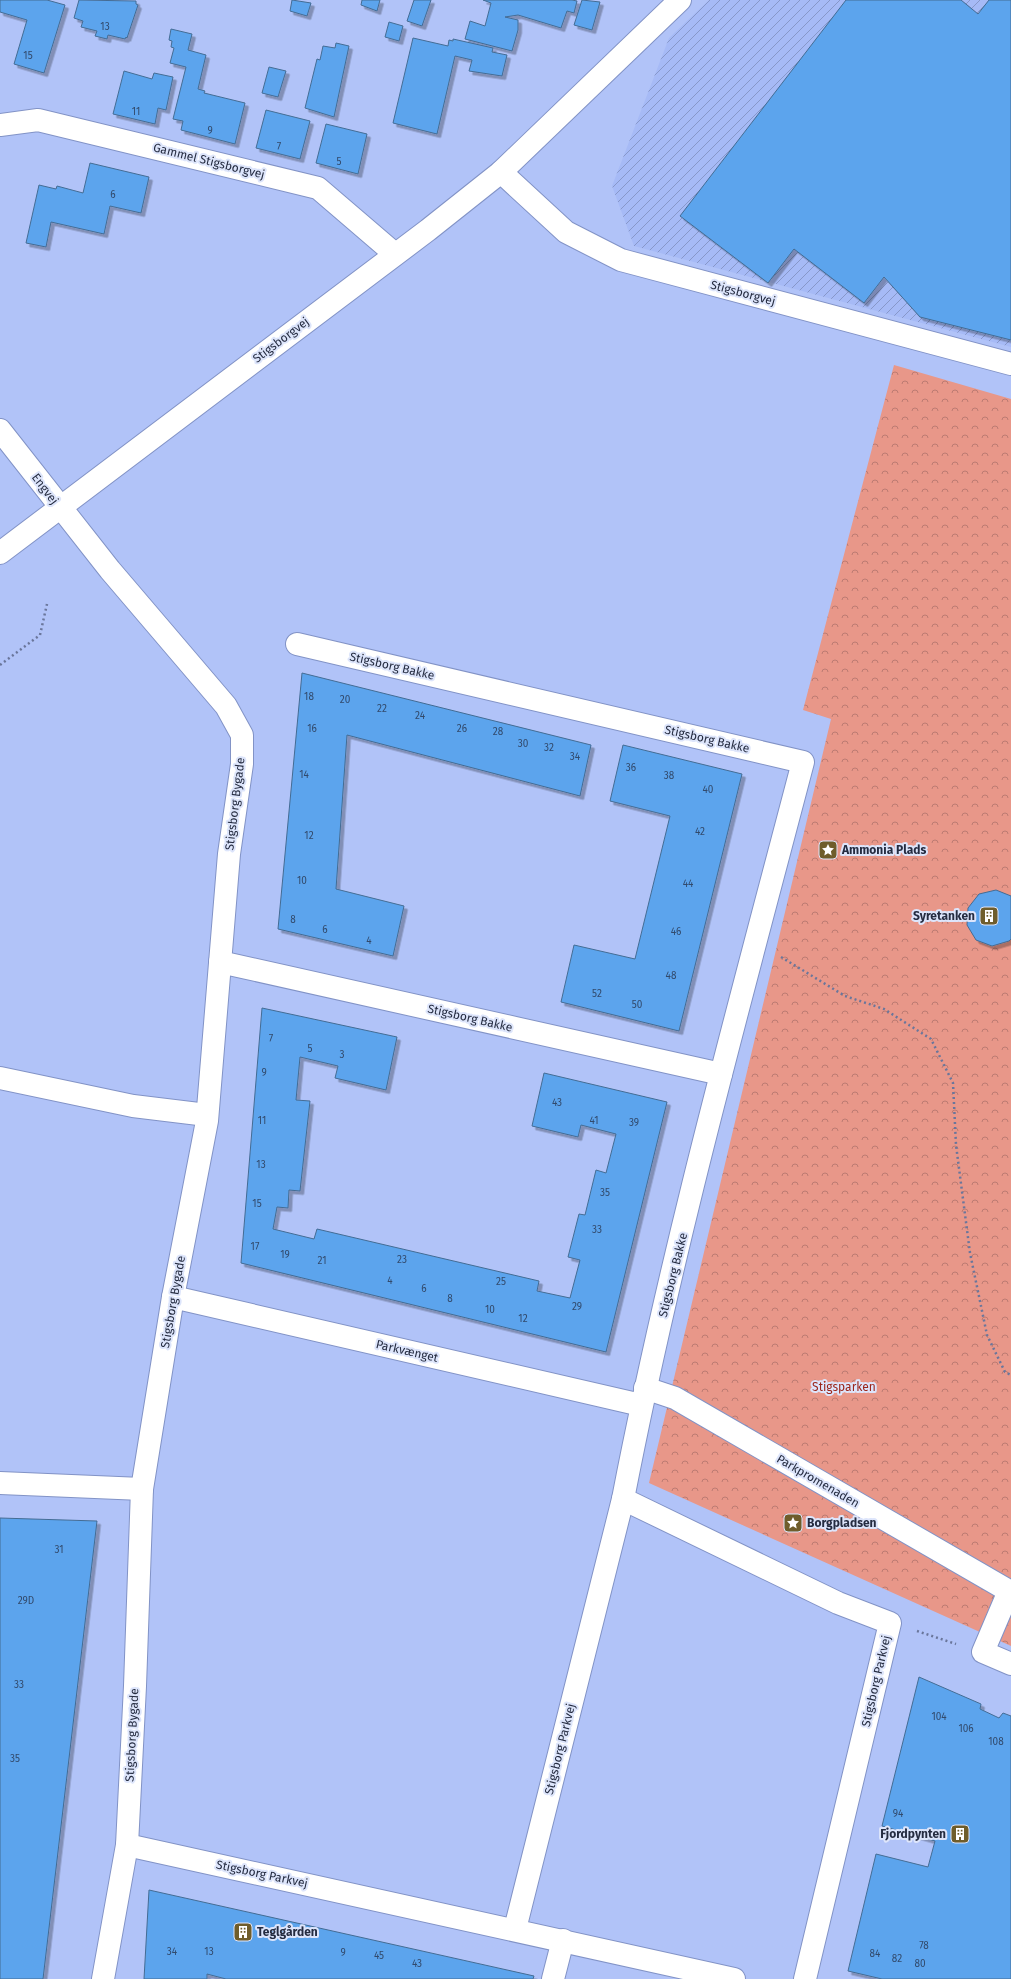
<svg xmlns="http://www.w3.org/2000/svg" width="1011" height="1979" viewBox="0 0 1011 1979" font-family="'Fira Sans',sans-serif">
  <defs>
    <pattern id="industrial-furrows" width="10" height="10" patternUnits="userSpaceOnUse"><rect width="10" height="10" fill="#a6baf6"/><path d="M-1 1l2-2M0 10L10 0M9 11l2-2" fill="none" stroke="#8797c9"/></pattern>
    <pattern id="park-crowns" width="20" height="18" patternUnits="userSpaceOnUse"><rect width="20" height="18" fill="#e89789"/><path d="M2 6a3 3 0 1 1 6 0M12 15a3 3 0 1 1 6 0" fill="none" stroke="#bc7b72"/></pattern>
    <filter id="shadow"><feDropShadow dx="3.5" dy="3.5" stdDeviation="0" flood-color="#0004"/></filter>
  </defs>
  <rect width="100%" height="100%" fill="#b1c3f8"/>
  <polygon fill="url(#industrial-furrows)" points="709,0 1011,0 1011,347 634,246 612,186 669,38"/>
  <polygon fill="url(#park-crowns)" points="894,365 1011,399 1011,1646 649,1483 831,719 803,710"/>
  <g fill="#5ba4ed" stroke="#446c94" filter="url(#shadow)">
    <polygon points="0,0 47,0 65,5 44,73 14,64 27,20 0,12"/>
    <polygon points="79,0 136,1 136,4 138,5 127,38 126,37 125,39 108,35 107,39 95,36 97,31 81,27 83,21 74,18"/>
    <polygon points="292,0 311,3 307,16 290,11"/>
    <polygon points="362,0 380,0 377,11 361,5"/>
    <polygon points="414,0 431,0 422,26 407,21"/>
    <polygon points="483,0 572,0 577,1 574,13 567,11 561,28 518,15 505,17 518,20 518,30 512,51 465,39 470,21 485,26 491,3"/>
    <polygon points="582,0 600,2 592,30 574,25"/>
    <polygon points="846,0 961,0 978,14 989,0 1011,0 1011,340 920,317 884,277 864,303 794,249 768,283 680,216"/>
    <polygon points="389,22 403,26 399,41 385,37"/>
    <polygon points="171,29 192,34 188,50 206,55 198,89 205,91 204,93 245,103 235,144 181,130 183,121 173,119 186,67 170,63 174,48 171,47 172,41 169,40"/>
    <polygon points="413,38 448,46 449,40 453,41 453,39 493,48 492,52 507,55 502,76 469,71 472,60 455,56 437,134 393,123"/>
    <polygon points="336,43 349,46 334,117 305,108 317,59 320,60 323,46 335,48"/>
    <polygon points="269,67 286,71 278,97 262,93"/>
    <polygon points="124,71 152,79 154,73 173,77 166,110 158,108 155,124 113,114"/>
    <polygon points="266,110 310,121 300,159 256,148"/>
    <polygon points="326,124 367,134 358,174 316,163"/>
    <polygon points="90,163 149,177 141,213 110,206 104,234 51,222 46,247 26,243 39,185 56,189 57,186 83,193"/>
    <polygon points="302,673 591,745 580,796 347,735 336,889 404,906 393,956 278,929"/>
    <polygon points="623,745 742,774 679,1031 561,1002 574,945 635,959 670,816 610,801"/>
    <polygon points="996,890 1011,896 1011,939 1009,941 992,946 976,940 967,925 968,908 979,894"/>
    <polygon points="262,1008 397,1037 386,1090 335,1078 338,1066 300,1057 296,1100 310,1101 300,1191 289,1190 288,1208 277,1207 273,1229 314,1239 317,1229 539,1281 537,1291 570,1298 580,1260 568,1257 579,1214 585,1215 596,1170 606,1173 616,1134 581,1125 578,1137 532,1126 544,1073 667,1102 606,1352 241,1263"/>
    <polygon points="0,1518 97,1521 43,1979 0,1979"/>
    <polygon points="919,1677 981,1704 980,1709 999,1718 1003,1713 1011,1716 1011,1979 882,1979 848,1971 876,1854 928,1867 935,1841 882,1826"/>
    <polygon points="149,1890 534,1976 533,1979 226,1979 207,1974 207,1979 144,1979"/>
  </g>
  <g fill="none" stroke-linecap="round" stroke-linejoin="round">
    <defs>
      <g id="minor">
        <polyline points="0,125 38,120 318,188 395,254"/>
        <polyline points="501,172 566,232 621,260 1011,364"/>
        <polyline points="0,430 110,570 226,706 242,735 242,764 229,854 207,1121 173,1297 142,1489 135,1686 127,1845 103,1979"/>
        <polyline points="0,553 428,230 501,172 680,0"/>
        <path d="M297 644 803 762C739 1006 671 1251 623 1499L838 1603 890 1623 805 1979"/>
        <polyline points="220,962 721,1074"/>
        <polyline points="0,1078 133,1106 207,1115"/>
        <polyline points="173,1297 641,1405"/>
        <polyline points="645,1388 675,1398 1009,1591 983,1652 1011,1664"/>
        <polyline points="0,1483 142,1489"/>
        <polyline points="127,1845 734,1979"/>
        <polyline points="515,1929 623,1499"/>
        <polyline points="553,1979 563,1940"/>
      </g>
    </defs>
    <use href="#minor" stroke="#8293c6" stroke-width="24"/>
    <g stroke="#6a769b" stroke-width="2.5" stroke-dasharray="2 3" stroke-linecap="butt">
      <polyline points="0,665 40,635 47,604"/>
      <polyline points="781,957 845,996 884,1009 931,1039 953,1083 956,1145 970,1253 987,1335 1005,1372 1011,1375"/>
      <polyline points="917,1631 956,1644"/>
    </g>
    <use href="#minor" stroke="#fff" stroke-width="22"/>
  </g>
  <defs>
    <symbol id="sight-square" viewBox="-11 -11 22 22"><rect x="-9" y="-9" width="18" height="18" rx="4" fill="#6f5d2b" stroke="#dde5fb"/><path d="M0-6L1.8-2.2L6-1.7L2.9 1.2L3.7 5.4L0 3.3L-3.7 5.4L-2.9 1.2L-6-1.7L-1.8-2.2Z" fill="#fff"/></symbol>
    <symbol id="building-square" viewBox="-11 -11 22 22"><rect x="-9" y="-9" width="18" height="18" rx="4" fill="#6f5d2b" stroke="#dde5fb"/><path d="M-4-6H4V6H1V3H-1V6H-4ZM-2.5-4.3h1.7v1.8h-1.7ZM.8-4.3h1.7v1.8H.8ZM-2.5-1h1.7V.8h-1.7ZM.8-1h1.7V.8H.8Z" fill="#fff"/></symbol>
  </defs>
  <g fill-rule="evenodd">
    <use href="#sight-square" x="817" y="839" width="22" height="22"/>
    <use href="#building-square" x="978" y="905" width="22" height="22"/>
    <use href="#sight-square" x="782" y="1512" width="22" height="22"/>
    <use href="#building-square" x="949" y="1823" width="22" height="22"/>
    <use href="#building-square" x="232" y="1921" width="22" height="22"/>
  </g>
  <g text-anchor="middle" stroke-width="4" stroke-linejoin="round" paint-order="stroke">
    <g font-size="10" fill="#324a6c">
      <text x="105" y="30">13</text>
      <text x="28" y="59">15</text>
      <text x="136" y="115">11</text>
      <text x="210" y="134">9</text>
      <text x="279" y="150">7</text>
      <text x="339" y="165">5</text>
      <text x="113" y="198">6</text>
      <text x="309" y="700">18</text>
      <text x="345" y="703">20</text>
      <text x="382" y="712">22</text>
      <text x="420" y="719">24</text>
      <text x="312" y="732">16</text>
      <text x="462" y="732">26</text>
      <text x="498" y="735">28</text>
      <text x="523" y="747">30</text>
      <text x="549" y="751">32</text>
      <text x="575" y="760">34</text>
      <text x="631" y="771">36</text>
      <text x="304" y="778">14</text>
      <text x="669" y="779">38</text>
      <text x="708" y="793">40</text>
      <text x="700" y="835">42</text>
      <text x="309" y="839">12</text>
      <text x="302" y="884">10</text>
      <text x="688" y="887">44</text>
      <text x="293" y="923">8</text>
      <text x="325" y="933">6</text>
      <text x="676" y="935">46</text>
      <text x="369" y="944">4</text>
      <text x="671" y="979">48</text>
      <text x="597" y="997">52</text>
      <text x="637" y="1008">50</text>
      <text x="271" y="1042">7</text>
      <text x="310" y="1052">5</text>
      <text x="342" y="1058">3</text>
      <text x="264" y="1076">9</text>
      <text x="557" y="1106">43</text>
      <text x="262" y="1124">11</text>
      <text x="594" y="1124">41</text>
      <text x="634" y="1126">39</text>
      <text x="261" y="1168">13</text>
      <text x="605" y="1196">35</text>
      <text x="257" y="1207">15</text>
      <text x="597" y="1233">33</text>
      <text x="255" y="1250">17</text>
      <text x="285" y="1258">19</text>
      <text x="402" y="1263">23</text>
      <text x="322" y="1264">21</text>
      <text x="390" y="1284">4</text>
      <text x="501" y="1285">25</text>
      <text x="424" y="1292">6</text>
      <text x="450" y="1302">8</text>
      <text x="577" y="1310">29</text>
      <text x="490" y="1313">10</text>
      <text x="523" y="1322">12</text>
      <text x="59" y="1553">31</text>
      <text x="26" y="1604">29D</text>
      <text x="19" y="1688">33</text>
      <text x="939" y="1720">104</text>
      <text x="966" y="1732">106</text>
      <text x="996" y="1745">108</text>
      <text x="15" y="1762">35</text>
      <text x="898" y="1817">94</text>
      <text x="924" y="1949">78</text>
      <text x="172" y="1955">34</text>
      <text x="209" y="1955">13</text>
      <text x="343" y="1956">9</text>
      <text x="875" y="1957">84</text>
      <text x="379" y="1959">45</text>
      <text x="897" y="1962">82</text>
      <text x="417" y="1967">43</text>
      <text x="920" y="1967">80</text>
    </g>
    <g font-size="12" fill="#252c41" stroke="#dde5fb">
      <text transform="translate(209 161) rotate(14)" y="4">Gammel Stigsborgvej</text>
      <text transform="translate(743 293) rotate(15)" y="4">Stigsborgvej</text>
      <text transform="translate(281 340) rotate(-37)" y="4">Stigsborgvej</text>
      <text transform="translate(45 489) rotate(53)" y="4">Engvej</text>
      <text transform="translate(392 666) rotate(13)" y="4">Stigsborg Bakke</text>
      <text transform="translate(707 739) rotate(13)" y="4">Stigsborg Bakke</text>
      <text transform="translate(235 804) rotate(-83)" y="4">Stigsborg Bygade</text>
      <text transform="translate(470 1018) rotate(13)" y="4">Stigsborg Bakke</text>
      <text transform="translate(673 1275) rotate(-76)" y="4">Stigsborg Bakke</text>
      <text transform="translate(173 1302) rotate(-80)" y="4">Stigsborg Bygade</text>
      <text transform="translate(407 1351) rotate(13)" y="4">Parkvænget</text>
      <text transform="translate(818 1481) rotate(30)" y="4">Parkpromenaden</text>
      <text transform="translate(876 1681) rotate(-77)" y="4">Stigsborg Parkvej</text>
      <text transform="translate(132 1735) rotate(-87)" y="4">Stigsborg Bygade</text>
      <text transform="translate(560 1749) rotate(-76)" y="4">Stigsborg Parkvej</text>
      <text transform="translate(262 1874) rotate(12)" y="4">Stigsborg Parkvej</text>
    </g>
    <g font-size="12" font-weight="bold" fill="#252c41" stroke="#dde5fb" text-anchor="start">
      <text x="842" y="854">Ammonia Plads</text>
      <text x="975" y="920" text-anchor="end">Syretanken</text>
      <text x="807" y="1527">Borgpladsen</text>
      <text x="946" y="1838" text-anchor="end">Fjordpynten</text>
      <text x="257" y="1936">Teglgården</text>
    </g>
    <g font-size="12" fill="#9b261b" stroke="#dde5fb">
      <text x="844" y="1391">Stigsparken</text>
    </g>
  </g>
</svg>
